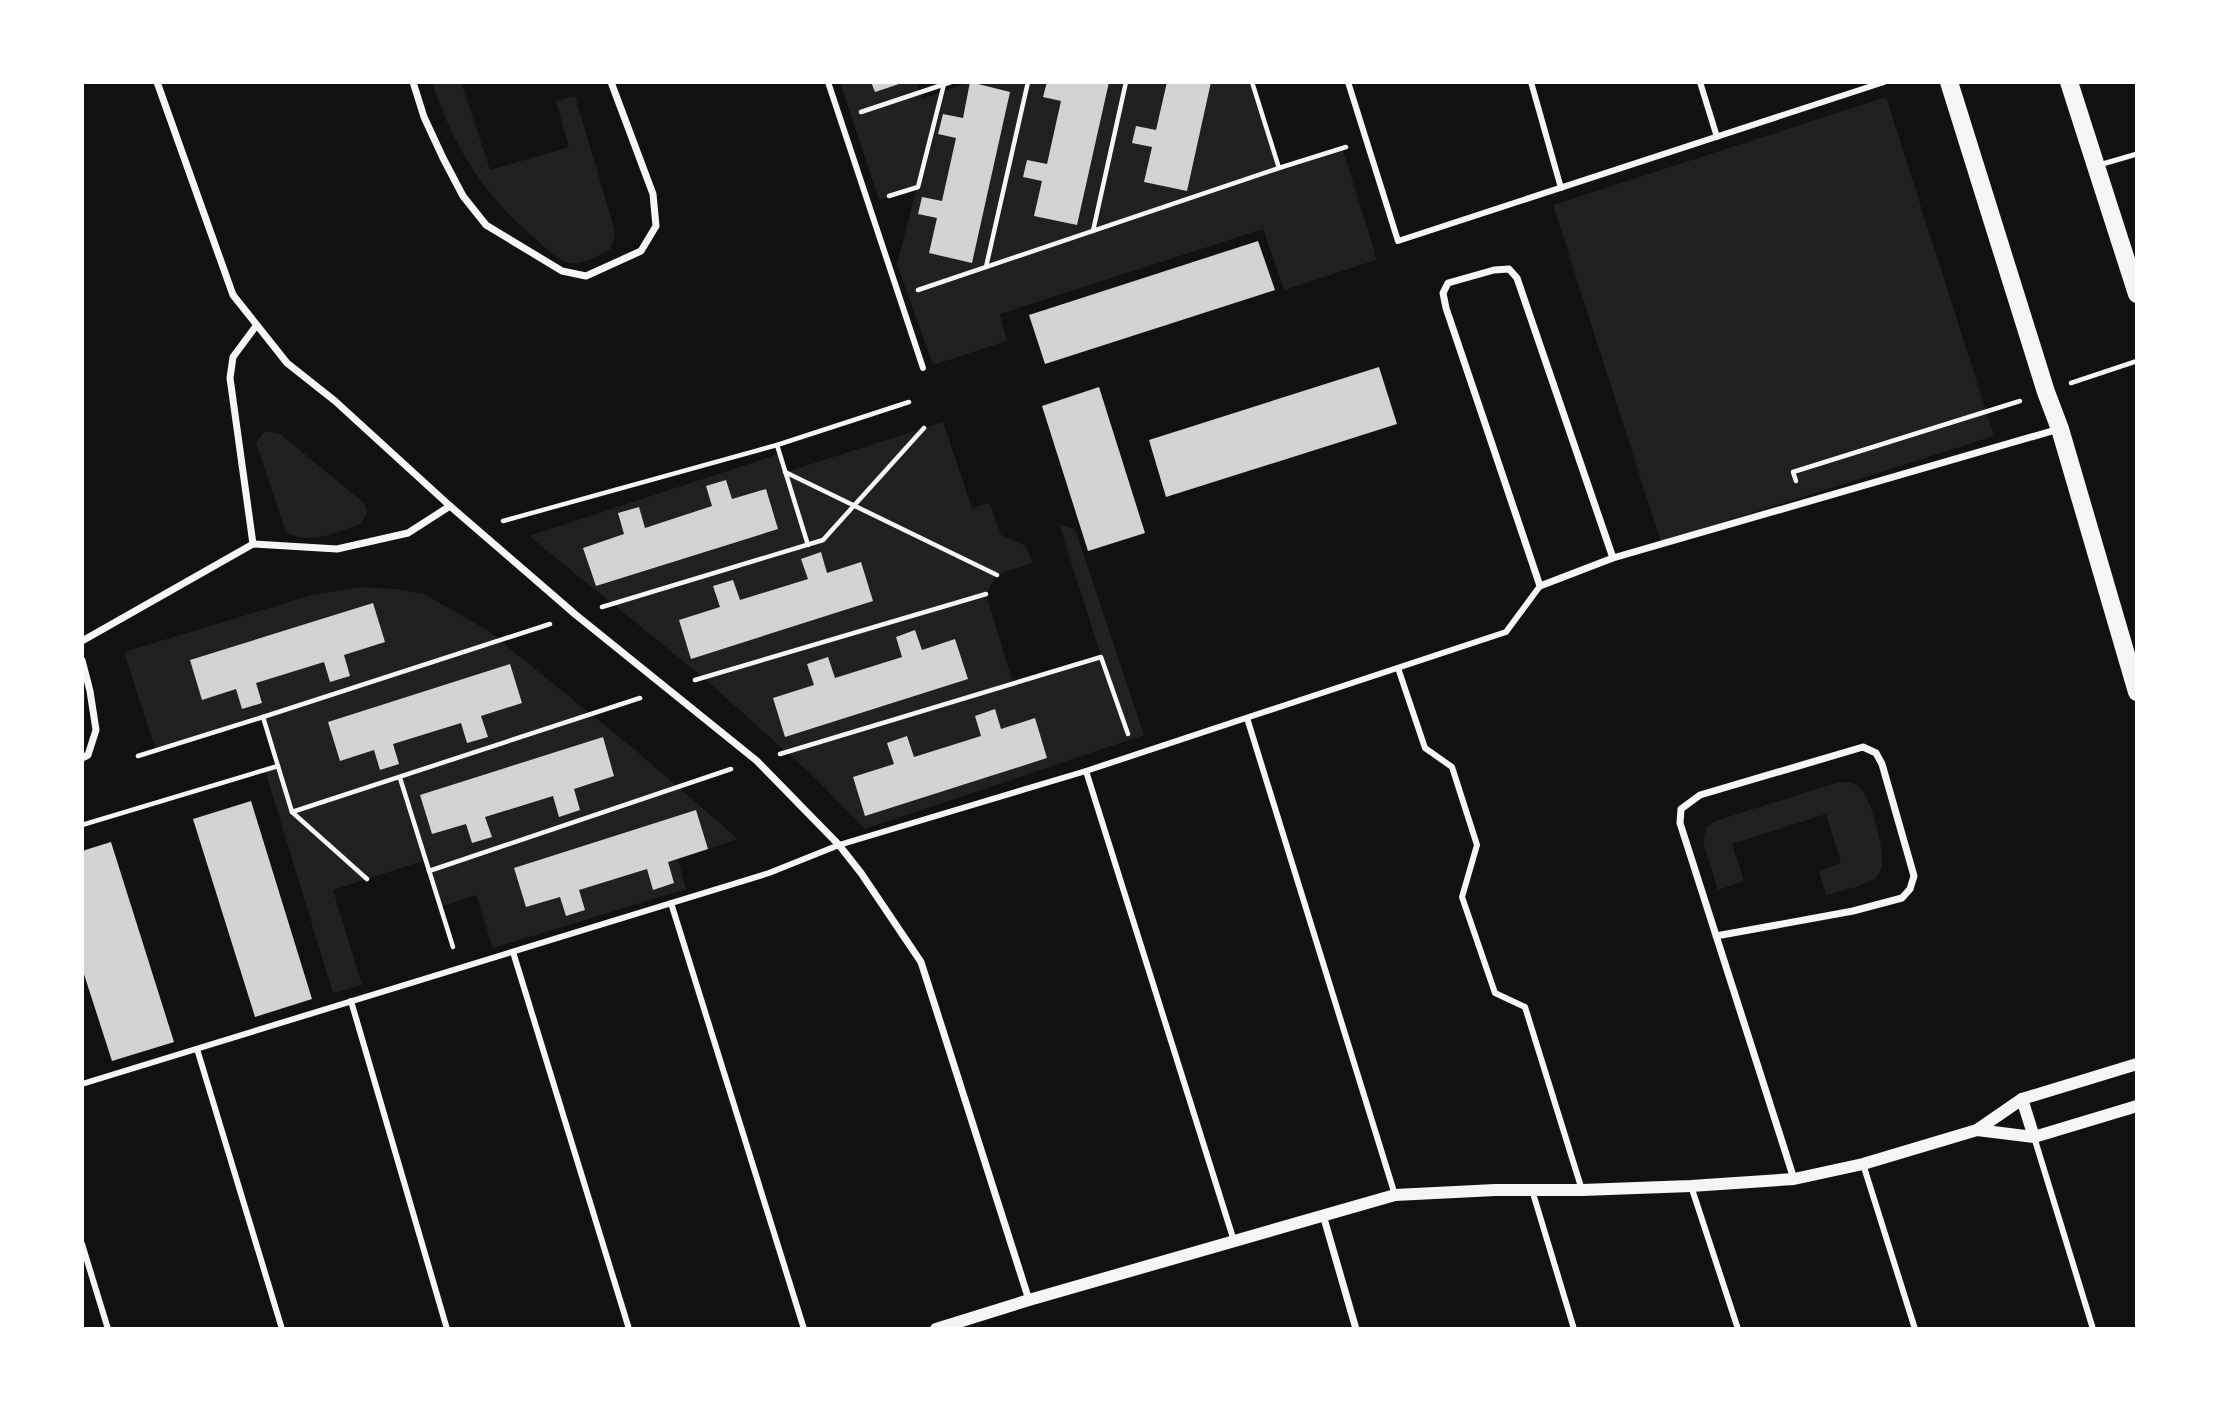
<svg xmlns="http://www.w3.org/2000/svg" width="2219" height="1411" viewBox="0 0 2219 1411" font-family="'Varela Round',sans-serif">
  <rect width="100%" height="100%" fill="#111"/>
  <g fill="#202020">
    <path d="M432 82H461L490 170 569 147 556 101 575 96 611 218 615 235 610 249C599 255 583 265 570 263 558 261 548 250 539 242 484 195 455 151 432 82Z"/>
    <polygon points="840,82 917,82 922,99 970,82 1250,82 1278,171 1343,151 1374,249 1376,260 1284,290 1263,229 1000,314 1007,341 933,365 897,264 917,188 879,200"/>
    <polygon points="1886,97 1994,436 1661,542 1553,205"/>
    <polygon points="943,422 972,508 990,503 1001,535 1026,546 1032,563 997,575 986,594 1013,683 1101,656 1059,524 1075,529 1144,735 865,829 812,775 705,679 529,536 779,454 786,472"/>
    <path d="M265 431 280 434 364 503 367 513 361 524C336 532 310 546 286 532L256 443Z"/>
    <polygon points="360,587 396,589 424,594 487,630 634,749 738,839 678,859 686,889 493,948 476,895 440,907 426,860 333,890 362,985 333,993 267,777 265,770 278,766 263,718 156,751 124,652 312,595"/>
    <path d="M1839 782C1847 782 1854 782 1860 788 1871 797 1884 849 1882 864 1882 870 1878 874 1875 879L1856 887 1826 895 1819 871 1841 863 1826 814 1732 844 1744 881 1718 890 1703 841 1706 828 1715 821Z"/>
  </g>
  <g fill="#d3d3d3">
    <polygon points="871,82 902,82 902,83 875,92"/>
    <polygon points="970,82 1010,92 972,263 929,253 937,218 918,214 922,197 942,201 956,138 938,134 943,114 963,118"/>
    <polygon points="1047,82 1109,82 1077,225 1034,216 1042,181 1023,177 1027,160 1047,164 1061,101 1043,97"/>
    <polygon points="1167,82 1211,82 1187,191 1144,182 1152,147 1132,143 1136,126 1156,130"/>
    <polygon points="1258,241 1275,290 1045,364 1029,315"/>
    <polygon points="1379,367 1397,424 1166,497 1149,440"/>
    <polygon points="1099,387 1145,533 1088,551 1042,406"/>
    <polygon points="726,480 732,499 766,489 778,529 596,586 583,548 624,534 618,513 639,507 645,528 712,506 706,486"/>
    <polygon points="821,552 827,573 861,562 873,601 691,659 679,620 720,607 713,586 733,580 740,600 808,579 801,559"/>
    <polygon points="373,603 385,642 344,655 350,676 330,682 324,662 256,683 262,703 242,709 236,689 202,700 190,660"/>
    <polygon points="915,630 922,650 955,639 968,679 785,737 773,698 814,685 807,664 828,657 835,678 902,657 896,637"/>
    <polygon points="510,664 522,703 481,716 488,737 467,743 461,723 393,744 399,764 380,770 374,750 340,761 328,722"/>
    <polygon points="995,709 1001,729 1035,718 1047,758 865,816 853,777 894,764 887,743 907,736 914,757 981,736 975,716"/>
    <polygon points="603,737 614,776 574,789 580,810 559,817 553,796 485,817 492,837 472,843 466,824 432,834 420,795"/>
    <polygon points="251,801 312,999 255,1017 193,819"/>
    <polygon points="696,810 708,849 668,862 674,883 653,890 647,869 579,890 585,910 566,916 560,897 526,907 514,868"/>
    <polygon points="111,842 174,1042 112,1061 82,968 82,851"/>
  </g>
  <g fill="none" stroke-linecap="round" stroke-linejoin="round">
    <g stroke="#f5f5f5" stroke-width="4.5">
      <polyline points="1252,82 1279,168 1346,147"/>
      <polyline points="861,112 951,82"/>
      <polyline points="889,196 918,187 944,84"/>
      <polyline points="1093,231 1126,82"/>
      <polyline points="986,267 1028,82"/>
      <polyline points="918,290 1279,168"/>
      <polyline points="2071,383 2137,361"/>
      <polyline points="777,445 808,545"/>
      <polyline points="785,472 997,575"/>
      <polyline points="1796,481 1793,472 2020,401"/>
      <polyline points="503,521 777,445 909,402"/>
      <polyline points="602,607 823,540 924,428"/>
      <polyline points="695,680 986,594"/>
      <polyline points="263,717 292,812 367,879"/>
      <polyline points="780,754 1101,657 1128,734"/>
      <polyline points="138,756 263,717 550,624"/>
      <polyline points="400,778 453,947"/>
      <polyline points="292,812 640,698"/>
      <polyline points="82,825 278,766"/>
      <polyline points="429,871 731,769"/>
    </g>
    <polyline stroke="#f5f5f5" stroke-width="5" points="2099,165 2137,154"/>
    <g stroke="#f5f5f5" stroke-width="6">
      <polyline points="828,82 923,368"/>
      <polyline points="1348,82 1398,241 1884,82"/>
      <polyline points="1531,82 1561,188"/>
      <polyline points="1700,82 1717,137"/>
      <polyline points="1398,668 1425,748 1452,767 1477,845 1462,897 1495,993 1525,1007 1582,1190"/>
      <polyline points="1247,718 1395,1195"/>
      <polyline points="1086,771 1234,1241"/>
      <polyline points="671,903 804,1329"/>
      <polyline points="513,952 629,1329"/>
      <polyline points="351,1001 447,1329"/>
      <polyline points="197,1049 282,1329"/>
      <polyline points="82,1084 769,873 839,845 1086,771 1506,632 1540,586"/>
      <polyline points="2034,1137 2093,1329"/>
      <polyline points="1863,1164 1915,1329"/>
      <polyline points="1691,1186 1738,1329"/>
      <polyline points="1532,1190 1574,1329"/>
      <polyline points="82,1244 108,1329"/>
    </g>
    <g stroke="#f5f5f5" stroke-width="7">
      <polyline points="157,82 233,295 287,363 335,401 450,506 576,615 757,761 839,845 861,873 921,962 1029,1300"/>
      <polyline points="413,82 424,117 443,158 463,196 486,225 562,271 586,276 641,251 656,226 653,194 611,82"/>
      <polyline points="253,544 230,378 233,357 256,326"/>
      <polyline points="1613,558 1517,278 1509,269 1494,270 1448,283 1443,293 1446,308 1540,586 1613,558 2059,429"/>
      <polyline points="82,641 253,544 337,549 408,533 450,506"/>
      <polyline points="82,660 90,691 96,730 88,755 82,758"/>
      <polyline points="1716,936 1853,911 1902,898 1910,889 1914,876 1882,764 1876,753 1863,747 1700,795 1681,809 1680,823 1794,1179"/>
      <polyline points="1323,1215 1356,1329"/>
    </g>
    <g stroke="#f5f5f5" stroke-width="12">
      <polyline points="2022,1099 2034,1137"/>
      <polyline points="1977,1130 2034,1137 2137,1106"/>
      <polyline points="936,1329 1029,1300 1395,1195 1495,1190 1582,1190 1691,1186 1794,1179 1863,1164 1977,1130 2022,1099 2137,1064"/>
    </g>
    <g stroke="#f5f5f5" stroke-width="18">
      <polyline points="1949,82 2046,392 2060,429 2137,692"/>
      <polyline points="2069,82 2137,294"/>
    </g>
  </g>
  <rect width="2219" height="1411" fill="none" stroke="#ffffff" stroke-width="168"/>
</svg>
